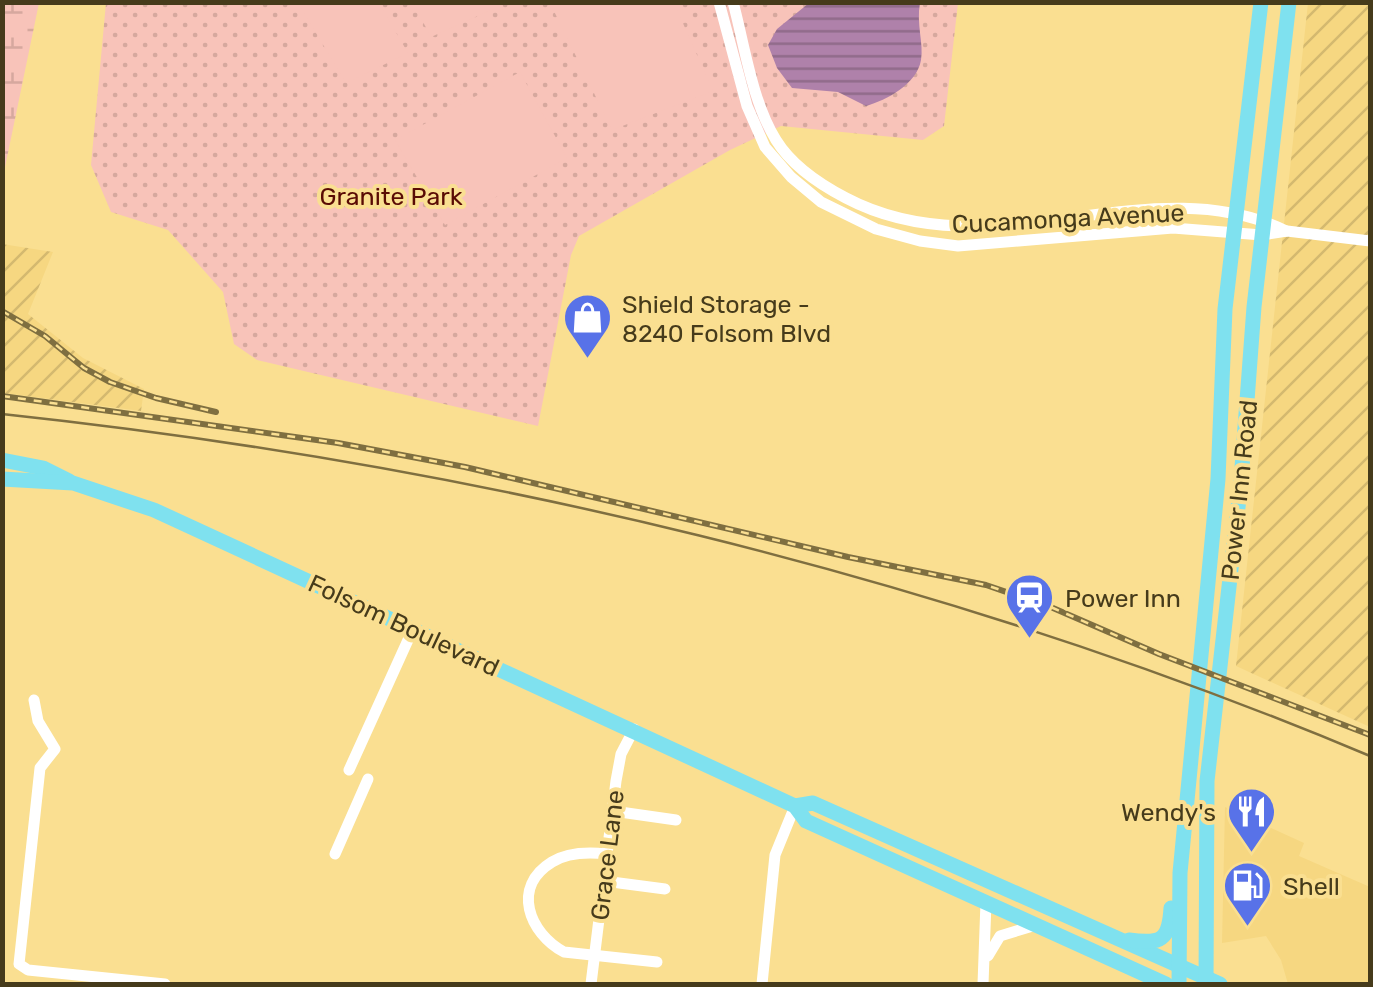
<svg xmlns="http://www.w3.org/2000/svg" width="1373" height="987" viewBox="0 0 1373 987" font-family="Rubik,sans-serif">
  <defs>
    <pattern id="industrial-furrows" width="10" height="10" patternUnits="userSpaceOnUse" patternTransform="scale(2.5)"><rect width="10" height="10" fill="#f6d781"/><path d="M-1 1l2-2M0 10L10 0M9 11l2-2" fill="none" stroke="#d4b96f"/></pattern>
    <pattern id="wetland-marsh" width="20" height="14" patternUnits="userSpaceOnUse" patternTransform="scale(2.5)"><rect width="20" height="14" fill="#f8c3b9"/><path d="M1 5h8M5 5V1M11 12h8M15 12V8" fill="none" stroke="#d6a89e"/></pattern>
    <pattern id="park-dots" width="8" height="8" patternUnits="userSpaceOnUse" patternTransform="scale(2.5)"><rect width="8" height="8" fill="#f8c3b9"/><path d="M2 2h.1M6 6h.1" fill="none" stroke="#d6a89e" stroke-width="1.8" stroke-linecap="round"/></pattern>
    <pattern id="water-rules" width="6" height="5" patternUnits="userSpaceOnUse" patternTransform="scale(2.5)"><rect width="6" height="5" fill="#af81aa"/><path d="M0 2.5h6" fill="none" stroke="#906b8a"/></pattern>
  </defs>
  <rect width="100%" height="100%" fill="#fadf91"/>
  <polygon fill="#f6d781" points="1225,807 1304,843 1299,856 1370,887 1370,984 1288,984 1281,960 1266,936 1222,943"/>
  <g fill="url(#industrial-furrows)">
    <polygon points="1308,3 1370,3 1370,727 1236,666"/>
    <polygon points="2,244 53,252 28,314 83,358 144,389 141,411 3,393"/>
  </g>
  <polygon fill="url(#wetland-marsh)" points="2,3 39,3 4,172 2,172"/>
  <polygon fill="url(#park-dots)" points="106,3 958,3 944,126 923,140 781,126 730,150 579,236 571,255 538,426 257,360 234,344 223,292 168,230 111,212 91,165"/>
  <g fill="#f8c3b9">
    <polygon points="298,3 379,3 408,53 346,83"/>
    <polygon points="498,3 500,6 431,37 413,3"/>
    <polygon points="550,3 674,3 713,91 612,130"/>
    <polygon points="520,72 567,158 445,225 395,140"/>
  </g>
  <path fill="url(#water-rules)" d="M809 3H920C916 24 924 44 921 60 917 84 887 100 866 106L838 92 792 88 777 68 768 45 777 29Z"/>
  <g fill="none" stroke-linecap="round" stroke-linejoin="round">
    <g stroke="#fff" stroke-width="11">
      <polyline points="719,2 747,106 765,147 791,177 821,202 876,229 920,241 958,246 1173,228 1262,235 1287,231 1370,241"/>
      <path d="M733 2C745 47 752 101 776 140 792 166 819 184 846 198 990 274 1150 164 1286 231"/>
      <polyline points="34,700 38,721 55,749 40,768 19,964 28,970 165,984"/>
      <polyline points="349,770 413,629"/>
      <polyline points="613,811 676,820"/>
      <polyline points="335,854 368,779"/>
      <path d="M607 854C589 852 568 852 552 862 511 887 529 933 564 952L657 962"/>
      <polyline points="604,881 665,889"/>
      <polyline points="988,956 1000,936 1036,925"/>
      <polyline points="591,984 616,781 621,754 634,729"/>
      <polyline points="762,984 775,855 795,806"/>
      <polyline points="983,984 986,902"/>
    </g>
    <g stroke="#7fe1ef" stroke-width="15">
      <polyline points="2,460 43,468 69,481"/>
      <polyline points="2,479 73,483 154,510 795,806 806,821 1166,984"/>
      <polyline points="795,806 813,803 1220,984"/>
      <path d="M1129 940C1161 944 1169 941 1171 908"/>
      <polyline points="1179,984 1180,873 1218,479 1225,309 1261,2"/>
      <polyline points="1206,984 1207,781 1241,481 1254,307 1289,2"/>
    </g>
    <path stroke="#7f6f40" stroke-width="2.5" d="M2 414C470 464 937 574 1370 756"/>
    <defs>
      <g id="rail">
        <polyline points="2,311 45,336 84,368 110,382 156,398 216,412"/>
        <polyline points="2,396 338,443 465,467 848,557 986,585 1053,608 1159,654 1370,735"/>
      </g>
    </defs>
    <use href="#rail" stroke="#7f6f40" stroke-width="6"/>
    <use href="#rail" stroke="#fadf91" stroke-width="2.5" stroke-dasharray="8" stroke-linecap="butt"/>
  </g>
  <defs>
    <symbol id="shop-pin" viewBox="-11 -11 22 30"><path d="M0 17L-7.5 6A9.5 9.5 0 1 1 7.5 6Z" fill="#5872e8" stroke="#fadf91"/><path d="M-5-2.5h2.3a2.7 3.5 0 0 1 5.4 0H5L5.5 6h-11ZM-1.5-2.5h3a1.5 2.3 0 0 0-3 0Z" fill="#fff"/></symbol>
    <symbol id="station-pin" viewBox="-11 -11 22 30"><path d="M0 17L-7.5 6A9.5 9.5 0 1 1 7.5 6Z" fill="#5872e8" stroke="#fadf91"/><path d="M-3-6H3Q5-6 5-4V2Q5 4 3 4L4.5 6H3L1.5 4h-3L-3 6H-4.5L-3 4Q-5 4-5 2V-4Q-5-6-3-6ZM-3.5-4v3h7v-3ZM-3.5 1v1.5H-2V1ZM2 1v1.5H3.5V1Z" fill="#fff"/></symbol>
    <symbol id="restaurant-pin" viewBox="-11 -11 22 30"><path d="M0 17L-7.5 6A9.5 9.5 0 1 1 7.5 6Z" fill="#5872e8" stroke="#fadf91"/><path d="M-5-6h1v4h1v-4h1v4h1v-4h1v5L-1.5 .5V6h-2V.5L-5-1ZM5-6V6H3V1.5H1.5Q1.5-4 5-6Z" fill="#fff"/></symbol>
    <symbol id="fuel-pin" viewBox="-11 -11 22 30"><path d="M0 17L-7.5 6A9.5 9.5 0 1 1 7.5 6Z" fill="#5872e8" stroke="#fadf91"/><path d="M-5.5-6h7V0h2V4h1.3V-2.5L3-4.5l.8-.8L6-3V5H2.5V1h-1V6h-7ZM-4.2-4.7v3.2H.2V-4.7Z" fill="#fff"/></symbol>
  </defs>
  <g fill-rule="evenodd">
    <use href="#shop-pin" x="560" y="290" width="55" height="75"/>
    <use href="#station-pin" x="1002" y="570" width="55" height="75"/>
    <use href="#restaurant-pin" x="1224" y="784" width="55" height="75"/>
    <use href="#fuel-pin" x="1220" y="858" width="55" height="75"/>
  </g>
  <g text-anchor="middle" stroke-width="8" stroke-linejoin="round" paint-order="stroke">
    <g font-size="25" fill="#590b04" stroke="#fadf91">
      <text x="391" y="205">Granite Park</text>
    </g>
    <g font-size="25" fill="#463b1b" stroke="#fadf91">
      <text transform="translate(1068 218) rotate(-3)" y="9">Cucamonga Avenue</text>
      <text transform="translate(1239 490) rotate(-84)" y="9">Power Inn Road</text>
      <text transform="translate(404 625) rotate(25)" y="9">Folsom Boulevard</text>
      <text transform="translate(607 855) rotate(-83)" y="9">Grace Lane</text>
    </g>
    <g font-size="25" fill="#463b1b" stroke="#fadf91" text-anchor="start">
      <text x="622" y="313">Shield Storage -<tspan x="622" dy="29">8240 Folsom Blvd</tspan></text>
      <text x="1065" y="607">Power Inn</text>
      <text x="1216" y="821" text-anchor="end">Wendy's</text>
      <text x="1283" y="895">Shell</text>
    </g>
  </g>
  <rect width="1373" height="987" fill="none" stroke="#463b1b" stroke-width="10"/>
</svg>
